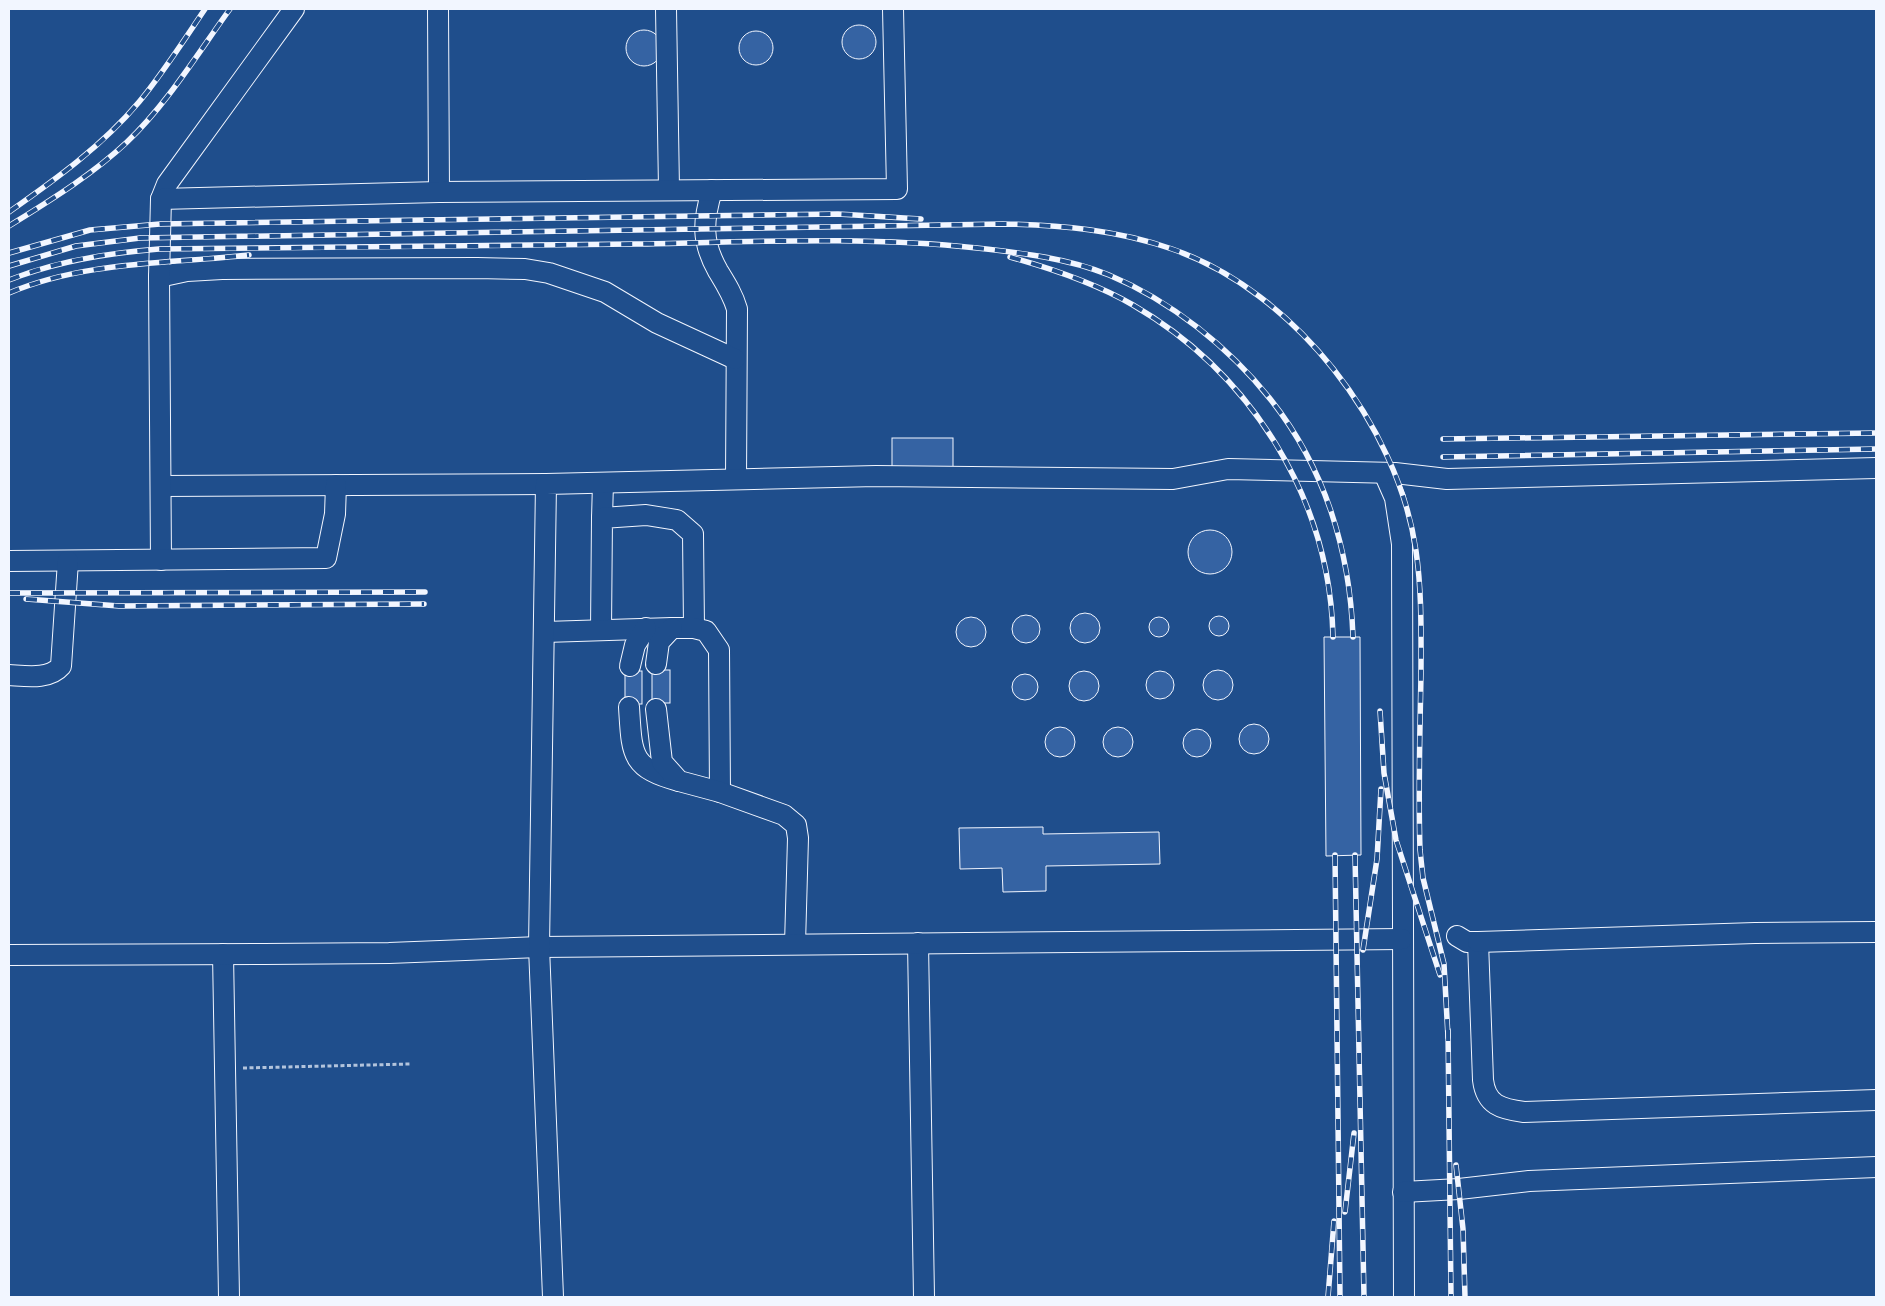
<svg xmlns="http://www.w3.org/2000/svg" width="1885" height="1306" viewBox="0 0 1885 1306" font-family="Overpass,sans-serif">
  <rect width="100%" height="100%" fill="#1f4e8c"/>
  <g fill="#3563a3" stroke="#f2f6ff">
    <circle cx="859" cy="42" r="17"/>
    <circle cx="644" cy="48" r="18"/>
    <circle cx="756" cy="48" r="17"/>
    <rect x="892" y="438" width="61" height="29"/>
    <circle cx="1210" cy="552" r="22"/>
    <circle cx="1085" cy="628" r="15"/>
    <circle cx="1026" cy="629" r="14"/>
    <circle cx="1219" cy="626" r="10"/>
    <circle cx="1159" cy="627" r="10"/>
    <circle cx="971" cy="632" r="15"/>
    <polygon points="1324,637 1360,637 1361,855 1326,856"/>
    <circle cx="1218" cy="685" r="15"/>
    <rect x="652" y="670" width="18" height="33"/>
    <rect x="625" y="671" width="17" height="33"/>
    <circle cx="1160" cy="685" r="14"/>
    <circle cx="1084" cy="686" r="15"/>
    <circle cx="1025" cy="687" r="13"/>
    <circle cx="1254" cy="739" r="15"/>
    <circle cx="1060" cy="742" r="15"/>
    <circle cx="1118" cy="742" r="15"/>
    <circle cx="1197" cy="743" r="14"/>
    <polygon points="1043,827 1043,834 1159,832 1160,864 1046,866 1046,891 1003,892 1002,868 960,869 959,828"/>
  </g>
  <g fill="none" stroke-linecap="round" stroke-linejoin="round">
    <defs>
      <g id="minor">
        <polyline points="438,9 439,192"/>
        <polyline points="666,9 669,189"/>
        <path d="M712 190C703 221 701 241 718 271 726 284 733 295 737 309L736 478"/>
        <polyline points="161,199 167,184 294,9"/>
        <polyline points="159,277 187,271 222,269 477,268 525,269 549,273 605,292 657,323 735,359"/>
        <polyline points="1384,473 1395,498 1402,544 1404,1297"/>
        <polyline points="162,486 546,484"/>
        <polyline points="602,518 603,483"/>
        <polyline points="161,560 159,277 161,199 439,192 897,189 893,9"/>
        <polyline points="9,561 326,558 335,514 336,485"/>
        <polyline points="601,629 602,518 646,515 677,520 693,534 694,628"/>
        <polyline points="545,632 672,628 694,628 706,631 719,650 720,792"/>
        <polyline points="656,664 659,642 672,628"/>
        <polyline points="630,666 635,645 646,628"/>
        <path d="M9 675C26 676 49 680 61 666L68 561"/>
        <path d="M629 707C632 754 630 768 679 781"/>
        <polyline points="656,709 662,762 679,781 720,792 784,815 796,825 798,838 795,944"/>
        <path d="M1457 936 1467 942H1478L1483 1080C1486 1105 1501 1109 1524 1112L1876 1100"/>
        <polyline points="1478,942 1755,933 1876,932"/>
        <polyline points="918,943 924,1297"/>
        <polyline points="223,954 229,1297"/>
        <polyline points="9,955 265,954 389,953 539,947 1402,939"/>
        <polyline points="1403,1192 1459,1189 1529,1181 1876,1167"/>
        <polyline points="553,1297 539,947 546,484 876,476 1173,479 1228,469 1395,473 1447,479 1876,468"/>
      </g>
    </defs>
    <use href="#minor" stroke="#f2f6ff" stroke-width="22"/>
    <polyline stroke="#b3c4dc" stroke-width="3" stroke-dasharray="4 2.5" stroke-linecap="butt" points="243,1068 410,1064"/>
    <use href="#minor" stroke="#1f4e8c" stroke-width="20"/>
    <defs>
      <g id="rail">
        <path d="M9 212C56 179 102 146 139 102 163 73 184 40 205 9"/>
        <path d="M9 226C49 201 92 175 127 142 167 104 198 53 230 9"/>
        <polyline points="9,253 90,230 160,224 838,214 921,219"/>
        <path d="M1010 257C1053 269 1095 283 1133 305 1252 374 1330 499 1333 637"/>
        <path d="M9 266 76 246 140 238 1003 224C1061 225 1118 230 1172 249 1294 291 1398 425 1416 551 1422 592 1421 633 1421 674 1420 732 1418 791 1420 850L1423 878 1444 964 1448 1037"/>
        <path d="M9 280C57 261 108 253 159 249 318 248 477 246 636 244 750 242 864 236 977 248 1022 253 1067 258 1109 275 1171 301 1229 347 1271 400 1325 468 1350 551 1353 637"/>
        <path d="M9 293C85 261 168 264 249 255"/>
        <polyline points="1443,439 1876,433"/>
        <polyline points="1443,457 1876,449"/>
        <polyline points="9,593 425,592"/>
        <polyline points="26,599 119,606 424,604"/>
        <polyline points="1380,711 1384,773 1396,840 1440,975"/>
        <polyline points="1335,855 1340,1297"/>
        <polyline points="1355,855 1364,1297"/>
        <polyline points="1363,950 1377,859 1381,789"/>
        <polyline points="1448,1030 1451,1297"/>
        <polyline points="1456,1165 1463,1229 1465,1297"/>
        <polyline points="1345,1212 1354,1133"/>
        <polyline points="1328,1297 1334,1221"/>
      </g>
    </defs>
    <use href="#rail" stroke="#f2f6ff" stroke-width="5.5"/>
    <use href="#rail" stroke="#1f4e8c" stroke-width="4" stroke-dasharray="11" stroke-linecap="butt"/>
  </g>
  <rect width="1885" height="1306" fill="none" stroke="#f2f6ff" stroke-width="20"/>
</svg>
